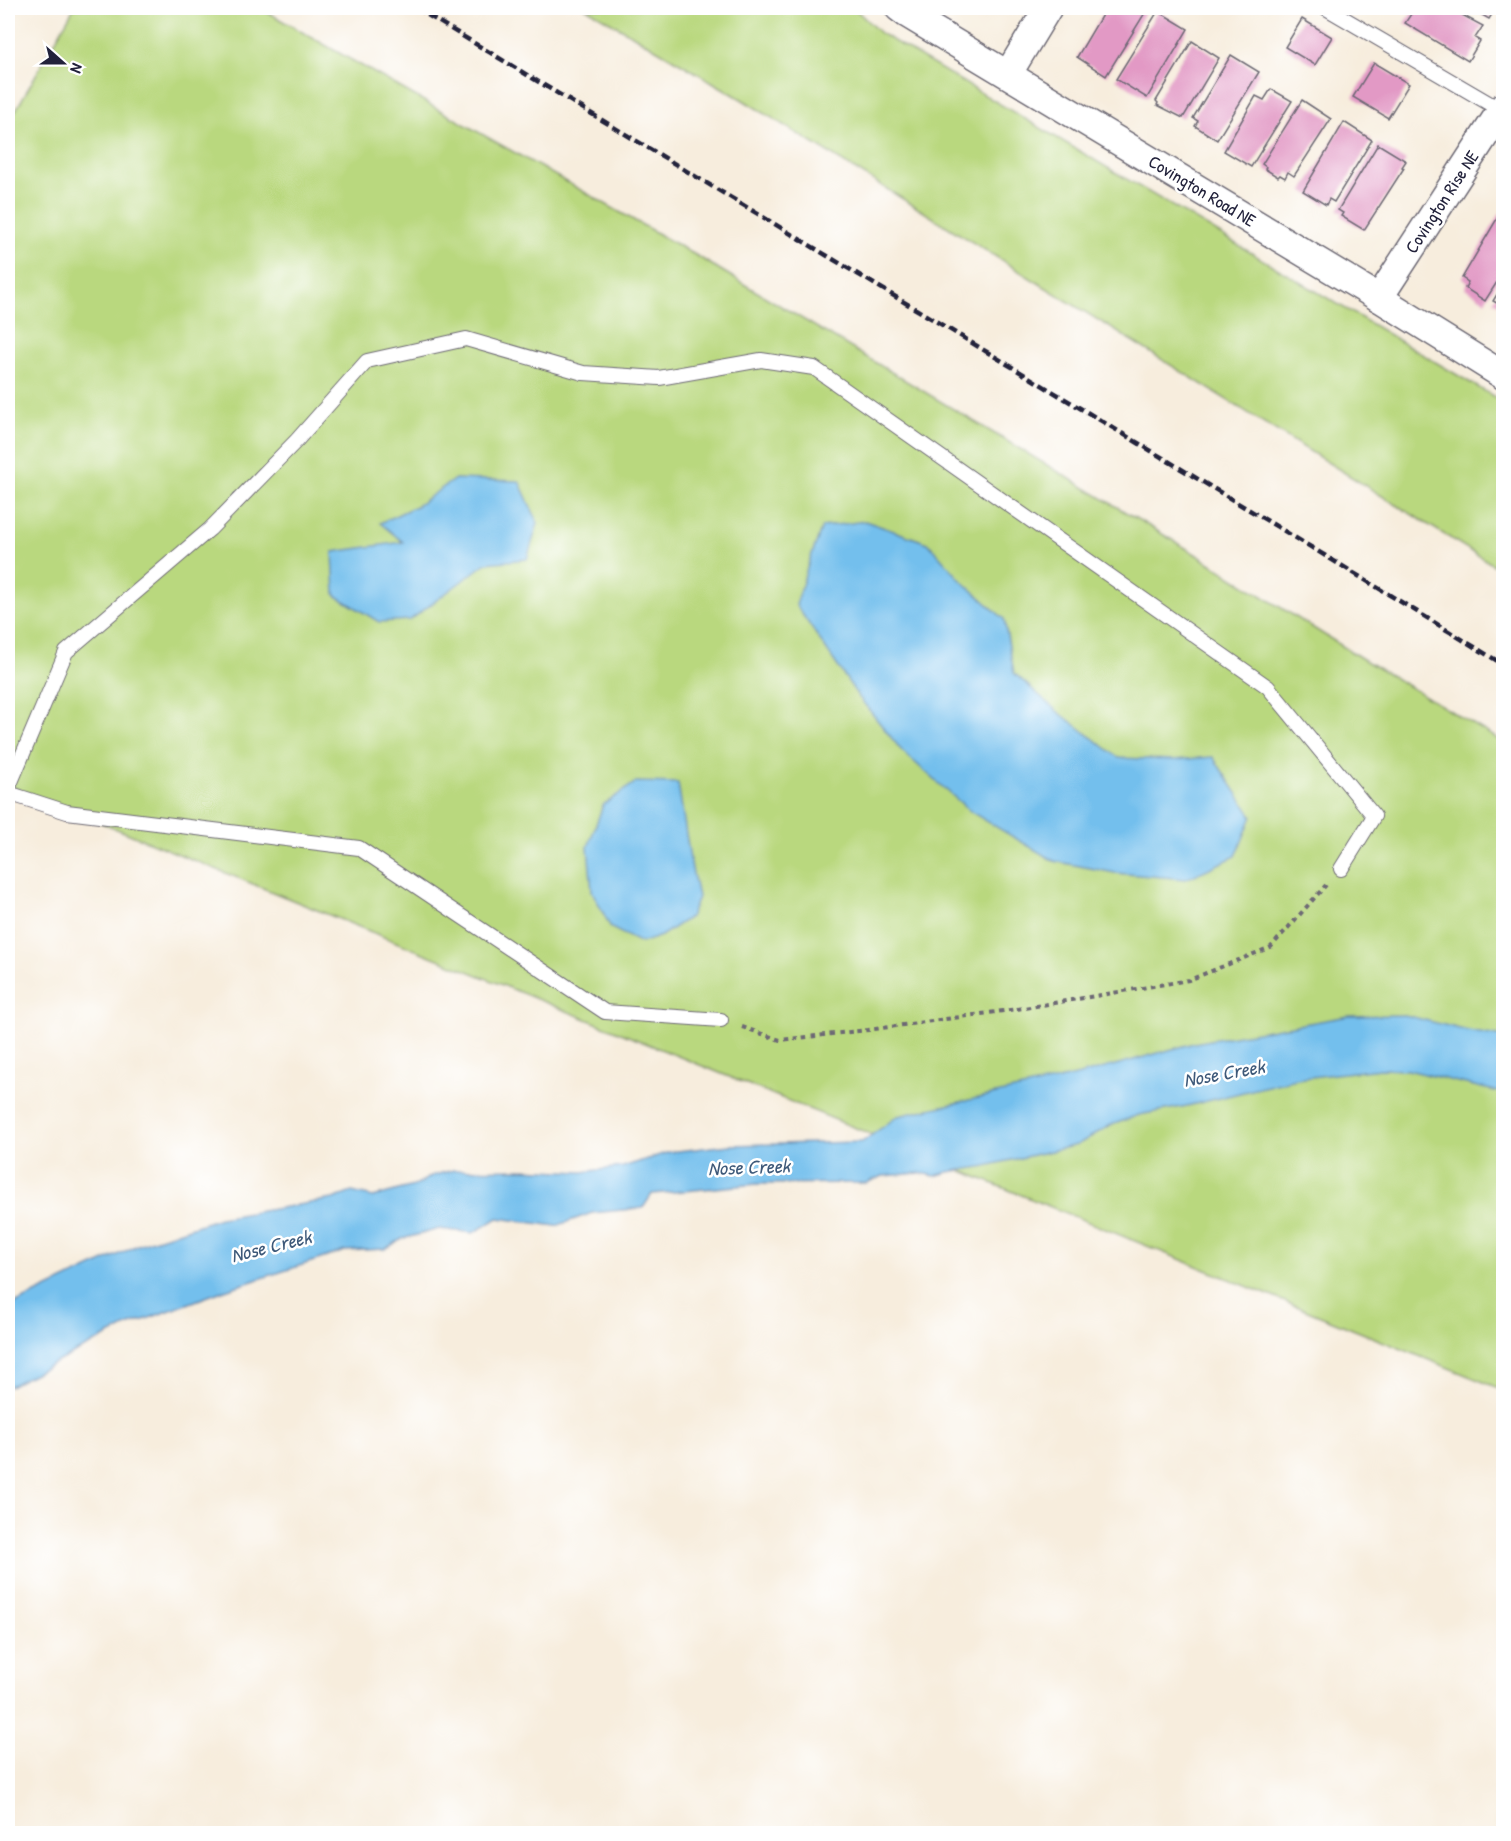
<svg xmlns="http://www.w3.org/2000/svg" width="1511" height="1841" viewBox="0 0 1511 1841" font-family="'Patrick Hand',sans-serif">
  <rect width="100%" height="100%" fill="#fff"/>
  <filter id="ink" filterUnits="userSpaceOnUse"><feTurbulence type="fractalNoise" baseFrequency=".0167" numOctaves="2"/><feDisplacementMap in="SourceGraphic" scale="12" xChannelSelector="R" yChannelSelector="G"/><feConvolveMatrix kernelMatrix="1 2 1 2 8 2 1 2 1" color-interpolation-filters="sRGB"/></filter>
  <filter id="wash" filterUnits="userSpaceOnUse"><feTurbulence type="fractalNoise" baseFrequency=".008" numOctaves="4" result="noise"/><feDisplacementMap in="SourceGraphic" scale="24" xChannelSelector="R" yChannelSelector="G"/><feGaussianBlur stdDeviation="1.35" result="paint"/><feColorMatrix in="noise" values="0 0 0 0 0 0 0 0 0 0 0 0 0 0 0 0 0 1.4 0 .05"/><feComposite in="paint" operator="in"/></filter>
  <g filter="url(#wash)">
    <rect width="100%" height="100%" fill="#f7eddd"/>
    <g fill="#b9d87e" stroke="#6e7d5c" stroke-width="1.5">
      <polygon points="74,8 260,8 697,256 1189,550 1366,661 1503,742 1503,1390 8,785 8,124"/>
      <polygon points="586,8 854,8 880,33 1503,402 1503,571 743,100"/>
    </g>
    <g fill="#73bfed" stroke="#4a7094" stroke-width="1.5">
      <polygon points="455,479 519,481 538,523 527,559 486,563 410,620 379,622 335,595 333,552 403,542 380,523 418,505"/>
      <polygon points="865,521 928,543 961,580 1004,619 1014,673 1057,711 1119,758 1173,760 1213,757 1252,816 1236,856 1186,879 1115,873 1054,861 971,812 902,751 858,696 796,605 808,565 822,527"/>
      <polygon points="636,782 678,783 690,859 698,897 690,917 661,936 641,943 611,928 592,891 588,847 603,805"/>
      <polygon points="1405,1015 1468,1031 1503,1037 1503,1093 1408,1070 1381,1069 1335,1074 1296,1079 1187,1106 1139,1115 1109,1126 1077,1145 981,1167 948,1172 935,1176 920,1173 883,1176 866,1183 757,1184 652,1194 643,1208 592,1213 556,1226 498,1218 473,1233 439,1229 402,1239 385,1249 345,1251 225,1290 125,1327 8,1387 8,1307 138,1245 220,1218 333,1199 352,1192 373,1197 417,1185 431,1176 453,1170 522,1169 582,1172 623,1167 669,1152 730,1145 862,1142 898,1116 1076,1076 1194,1043 1349,1016"/>
    </g>
    <g id="blocks">
      <g fill="#e299c5">
        <polygon points="1106,8 1148,8 1106,76 1077,57"/>
        <polygon points="1415,8 1449,8 1483,26 1475,38 1480,41 1468,61 1405,23"/>
        <polygon points="1470,8 1496,8 1489,19"/>
        <polygon points="1158,11 1188,29 1147,98 1116,79"/>
        <polygon points="1302,19 1332,37 1315,65 1285,47"/>
        <polygon points="1192,41 1219,58 1183,118 1157,105 1158,103 1156,101"/>
        <polygon points="1231,55 1259,72 1217,140 1195,126 1198,121 1193,118"/>
        <polygon points="1374,63 1409,84 1388,118 1353,97"/>
        <polygon points="1271,89 1292,101 1251,167 1224,151 1256,96 1264,100"/>
        <polygon points="1302,100 1331,119 1294,176 1288,172 1285,178 1280,175 1278,177 1265,169 1266,167 1262,164"/>
        <polygon points="1344,122 1372,140 1334,202 1329,199 1326,205 1303,191"/>
        <polygon points="1378,144 1406,161 1402,167 1404,168 1364,230 1341,216 1343,213 1338,210"/>
        <polygon points="1501,212 1504,213 1504,271 1485,301 1465,288 1468,282 1462,278"/>
        <polygon points="1504,283 1504,307 1493,301"/>
      </g>
    </g>
  </g>
  <g filter="url(#ink)">
    <use href="#blocks" fill-opacity="0" stroke="#6d6974" stroke-width="1.5"/>
    <g fill="none" stroke-linecap="round" stroke-linejoin="round">
      <defs>
        <g id="lane">
          <polyline points="1326,8 1504,112"/>
          <polyline points="8,789 66,652 210,529 297,440 367,361 466,339 583,373 659,378 761,360 814,368 1268,687 1374,816 1341,869"/>
          <polyline points="8,793 67,812 359,848 605,1012 721,1020"/>
        </g>
        <g id="street">
          <polyline points="899,8 907,14 1379,298 1504,376"/>
          <polyline points="1008,74 1048,8"/>
          <polyline points="1379,298 1504,106"/>
        </g>
      </defs>
      <use href="#lane" stroke="#6d6974" stroke-width="16"/>
      <use href="#street" stroke="#6d6974" stroke-width="30"/>
      <polyline stroke="#6d6974" stroke-width="4" stroke-dasharray="4.5 4.5" stroke-linecap="butt" points="742,1027 780,1040 868,1030 1024,1008 1189,980 1271,947 1326,885"/>
      <use href="#lane" stroke="#fff" stroke-width="14"/>
      <use href="#street" stroke="#fff" stroke-width="27"/>
      <polyline stroke="#22223b" stroke-width="4.5" stroke-dasharray="9 4.5" stroke-linecap="butt" points="416,8 1339,564 1504,665"/>
    </g>
  </g>
  <g text-anchor="middle" stroke-width="5" stroke-linejoin="round" paint-order="stroke">
    <g font-size="18" fill="#22223b" stroke="#fff">
      <text transform="translate(1202 191) rotate(31)" y="6">Covington Road NE</text>
      <text transform="translate(1442 202) rotate(-57)" y="6">Covington Rise NE</text>
    </g>
    <g font-size="20" font-style="italic" fill="#3e5979" stroke="#fff">
      <text transform="translate(1224 1073) rotate(-10)" y="7">Nose Creek</text>
      <text transform="translate(749 1167) rotate(-2)" y="7">Nose Creek</text>
      <text transform="translate(271 1246) rotate(-14)" y="7">Nose Creek</text>
    </g>
  </g>
  <rect width="1511" height="1841" fill="none" stroke="#fff" stroke-width="30"/>
  <g transform="translate(63 63) rotate(111)" stroke="#ffffff" stroke-width="4.5" paint-order="stroke">
  <path d="M0-4.5L10 22L0 15L-10 22Z" fill="#22223b"/>
  <text y="-9" font-size="16" font-weight="bold" text-anchor="middle" fill="#22223b">N</text>
  </g>
</svg>
